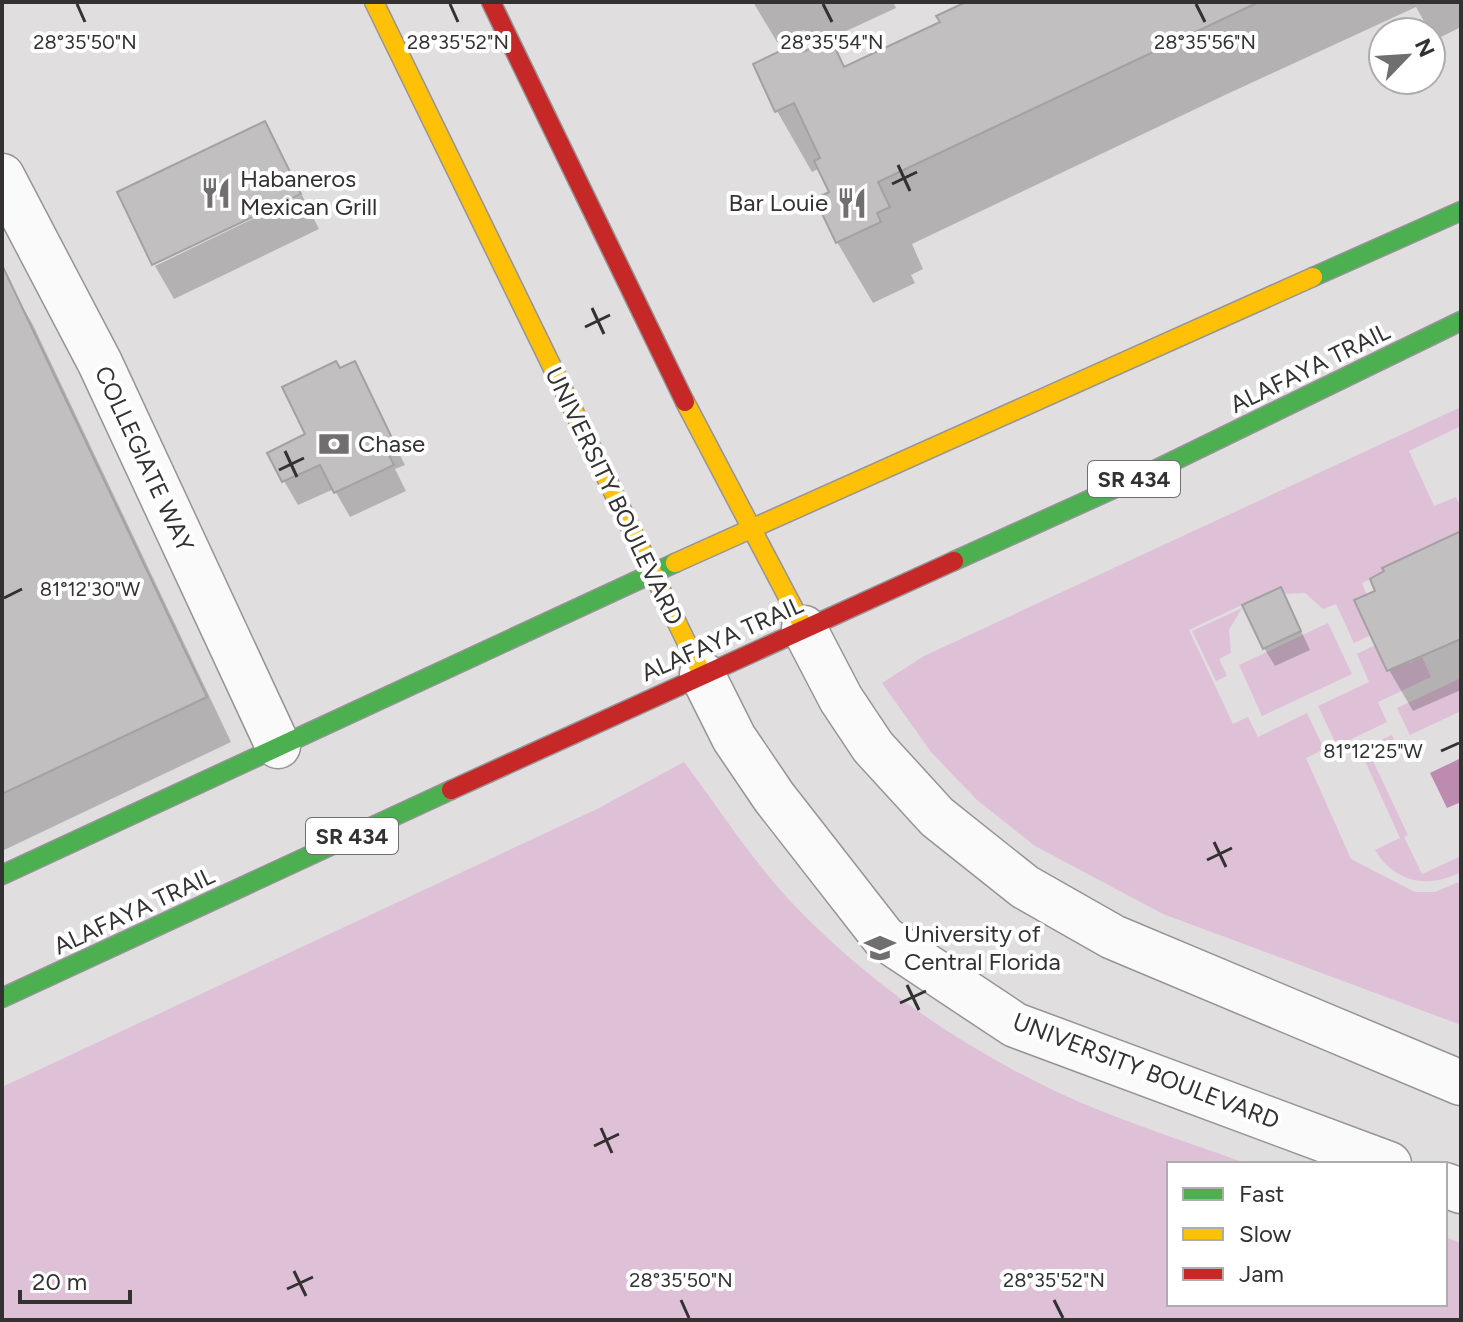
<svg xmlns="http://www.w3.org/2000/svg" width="1463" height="1322" viewBox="0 0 1463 1322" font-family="Figtree,sans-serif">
  <rect width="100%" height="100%" fill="#e1dee0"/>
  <g fill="#dfc1d7">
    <polygon points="1461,407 1461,426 1409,451 1434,506 1456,497 1461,507 1461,531 1383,568 1384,572 1362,583 1367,595 1371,635 1354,643 1336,604 1323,609 1305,593 1284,594 1280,587 1189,630 1233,724 1248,717 1258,737 1307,713 1324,749 1306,758 1351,859 1415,892 1435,892 1461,881 1461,1025 1163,914 1035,846 977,800 931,752 882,683 924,656"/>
    <polygon points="1242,608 1229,630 1231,653 1219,659 1227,676 1216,681 1192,631"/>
    <polygon points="1328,623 1352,674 1262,716 1239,665"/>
    <polygon points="1375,645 1410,663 1422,657 1431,677 1378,702 1387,722 1337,746 1318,706 1369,682 1357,654"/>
    <polygon points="1461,678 1461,711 1410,735 1397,708"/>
    <path d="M1392 735 1398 749 1373 761 1408 835 1404 837 1422 874 1461 856V872C1428 889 1395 883 1375 850L1400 838 1360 750Z"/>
    <path d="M684 762C721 811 753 862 795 906 875 989 973 1055 1077 1101 1133 1125 1191 1143 1248 1164H1169V1304H1445V1237L1461 1243V1320H2V1087L597 809Z"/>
  </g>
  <polygon fill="#bd8baf" points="1461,758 1461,802 1447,808 1430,773"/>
  <g fill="#0003">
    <polygon points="753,2 893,2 896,8 829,39 846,68 942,23 973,2 1461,2 1461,27 1439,38 1434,30 1430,32 1416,7 1225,95 912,244 923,269 911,275 915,283 873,303 837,242 831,193 820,168 812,172 777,111 803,54 815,49 804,30 777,42"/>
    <polygon points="264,123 301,191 153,262"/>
    <polygon points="302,195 319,229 174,299 155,266"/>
    <polygon points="2,272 33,325 231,742 2,851"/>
    <polygon points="354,363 405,465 395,469 406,491 350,517 334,489 298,505 284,481 340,371"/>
    <polygon points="1461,533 1461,690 1413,711 1389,670 1378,592"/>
    <polygon points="1290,607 1310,650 1275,666 1264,648"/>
  </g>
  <g fill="#c1bfc0" stroke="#a3a1a2" stroke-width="2">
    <polygon points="966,2 1259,2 878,182 890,207 877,213 881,222 836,243 815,199 829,192 814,161 820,158 794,103 775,112 753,64 799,42 803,52 831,39 844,67 940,22 936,16"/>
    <polygon points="265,121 301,194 152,265 117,192"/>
    <polygon points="2,265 207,697 2,794"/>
    <polygon points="336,361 340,368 355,361 393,440 383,444 394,465 334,493 320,465 282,482 267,453 305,434 282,387"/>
    <polygon points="1461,531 1461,639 1387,671 1354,600 1375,591 1370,579 1384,571 1382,568"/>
    <polygon points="1281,587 1301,631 1263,649 1242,605"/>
  </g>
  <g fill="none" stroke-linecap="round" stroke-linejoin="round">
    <defs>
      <g id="street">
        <polyline points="2,176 100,363 278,746"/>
        <polyline points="804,628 841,699 873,747 937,817 1025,887 1113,937 1461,1083"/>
        <polyline points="702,674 734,738 774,797 884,938 1015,1025 1389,1164"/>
        <polyline points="1445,1185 1461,1191"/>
      </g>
      <g id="fast">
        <polyline points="1313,277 1461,211"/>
        <polyline points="954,561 1155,470 1461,321"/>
        <polyline points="2,875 675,563"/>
        <polyline points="2,998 451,790"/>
      </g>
      <g id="slow">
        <polyline points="374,2 702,674"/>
        <polyline points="685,402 804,628"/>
        <polyline points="675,563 1313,277"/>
      </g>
      <g id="jam">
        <polyline points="491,2 685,402"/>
        <polyline points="451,790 954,561"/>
      </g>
    </defs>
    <use href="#street" stroke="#969496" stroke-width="47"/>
    <use href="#fast" stroke="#969496" stroke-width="21"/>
    <use href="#slow" stroke="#969496" stroke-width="21"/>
    <use href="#jam" stroke="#969496" stroke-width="21"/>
    <use href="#street" stroke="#fafafa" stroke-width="44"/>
    <use href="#fast" stroke="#4caf50" stroke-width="18"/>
    <use href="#slow" stroke="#ffc107" stroke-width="18"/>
    <use href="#jam" stroke="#c62828" stroke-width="18"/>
  </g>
  <path fill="none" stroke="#333132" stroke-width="3" d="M77 4 85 22M450 4 458 22M823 4 832 22M1196 4 1205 22M898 165 910 191M892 184 917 172M592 308 604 334M585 327 610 315M285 451 297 477M279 470 304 458M4 598 22 589M1441 751 1459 743M1214 842 1226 867M1207 860 1232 848M907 985 919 1010M900 1003 926 991M601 1128 612 1153M594 1146 619 1134M294 1271 306 1296M287 1289 313 1277M681 1300 689 1318M1054 1300 1063 1318"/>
  <defs>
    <symbol id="restaurant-bare" viewBox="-9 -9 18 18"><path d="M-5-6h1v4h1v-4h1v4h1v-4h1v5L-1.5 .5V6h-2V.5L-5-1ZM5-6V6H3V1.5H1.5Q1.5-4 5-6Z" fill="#706e6f" stroke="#fff" stroke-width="2.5" paint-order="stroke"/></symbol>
    <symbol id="bank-bare" viewBox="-9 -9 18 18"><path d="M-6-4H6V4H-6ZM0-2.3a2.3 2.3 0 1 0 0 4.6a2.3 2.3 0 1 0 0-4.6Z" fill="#706e6f" stroke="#fff" stroke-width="2.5" paint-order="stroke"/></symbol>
    <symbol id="university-bare" viewBox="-9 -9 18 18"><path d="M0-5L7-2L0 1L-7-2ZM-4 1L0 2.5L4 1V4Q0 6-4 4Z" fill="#706e6f" stroke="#fff" stroke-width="2.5" paint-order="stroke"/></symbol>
  </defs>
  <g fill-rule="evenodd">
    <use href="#restaurant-bare" x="194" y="171" width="44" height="44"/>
    <use href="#restaurant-bare" x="830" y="181" width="44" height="44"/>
    <use href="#bank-bare" x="312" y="422" width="44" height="44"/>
    <use href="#university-bare" x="858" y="926" width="44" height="44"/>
  </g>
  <g text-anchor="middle" stroke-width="8" stroke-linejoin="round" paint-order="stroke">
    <g fill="#fff" stroke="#706f70" stroke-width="2">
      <rect x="1088" y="461" width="92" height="36" rx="6"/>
      <rect x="306" y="818" width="92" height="36" rx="6"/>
    </g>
    <g font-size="22" font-weight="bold" fill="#333132">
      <text x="1134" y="487">SR 434</text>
      <text x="352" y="844">SR 434</text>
    </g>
    <g font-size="24" fill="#333132" stroke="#fff" text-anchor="start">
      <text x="240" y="187">Habaneros<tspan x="240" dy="28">Mexican Grill</tspan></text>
      <text x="828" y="211" text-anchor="end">Bar Louie</text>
      <text x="358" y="452">Chase</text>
      <text x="904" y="942">University of<tspan x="904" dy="28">Central Florida</tspan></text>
    </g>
    <g font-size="24" fill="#333132" stroke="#fff">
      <text transform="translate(1310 368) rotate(-26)" y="8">ALAFAYA TRAIL</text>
      <text transform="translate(144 459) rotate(65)" y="8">COLLEGIATE WAY</text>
      <text transform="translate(614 496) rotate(64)" y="8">UNIVERSITY BOULEVARD</text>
      <text transform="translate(722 639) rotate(-24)" y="8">ALAFAYA TRAIL</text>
      <text transform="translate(134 911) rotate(-25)" y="8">ALAFAYA TRAIL</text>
      <text transform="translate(1146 1071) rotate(21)" y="8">UNIVERSITY BOULEVARD</text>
    </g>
  </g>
  <g font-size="20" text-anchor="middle" fill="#333132" stroke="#fff" stroke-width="8" stroke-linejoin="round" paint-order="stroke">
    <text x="85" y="49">28°35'50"N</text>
    <text x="458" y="49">28°35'52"N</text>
    <text x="832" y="49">28°35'54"N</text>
    <text x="1205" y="49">28°35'56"N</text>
    <text x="90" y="596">81°12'30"W</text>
    <text x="1373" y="758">81°12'25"W</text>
    <text x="681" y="1287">28°35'50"N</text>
    <text x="1054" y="1287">28°35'52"N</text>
  </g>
  <rect width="1463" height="1322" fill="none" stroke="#333132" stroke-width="8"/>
  <rect x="1167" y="1162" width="280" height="144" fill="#ffffff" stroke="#adadad" stroke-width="2"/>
  <rect x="1183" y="1188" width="40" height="12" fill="#4caf50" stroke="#adadad" stroke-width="2"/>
  <text x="1239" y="1202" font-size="24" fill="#333132">Fast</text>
  <rect x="1183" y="1228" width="40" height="12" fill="#ffc107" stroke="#adadad" stroke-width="2"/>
  <text x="1239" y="1242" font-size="24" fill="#333132">Slow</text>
  <rect x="1183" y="1268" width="40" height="12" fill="#c62828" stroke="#adadad" stroke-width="2"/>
  <text x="1239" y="1282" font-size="24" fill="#333132">Jam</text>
  <g transform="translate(1407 56) rotate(65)"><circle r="38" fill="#ffffff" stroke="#adadad" stroke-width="2"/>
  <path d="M0-6L14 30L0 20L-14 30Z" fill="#706e6f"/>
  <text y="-12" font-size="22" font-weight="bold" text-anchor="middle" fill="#333132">N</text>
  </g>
  <path d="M20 1290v12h110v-12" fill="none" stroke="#333132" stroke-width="4"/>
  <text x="32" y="1290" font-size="24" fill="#333132" stroke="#ffffff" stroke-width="6" paint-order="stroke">20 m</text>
</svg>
